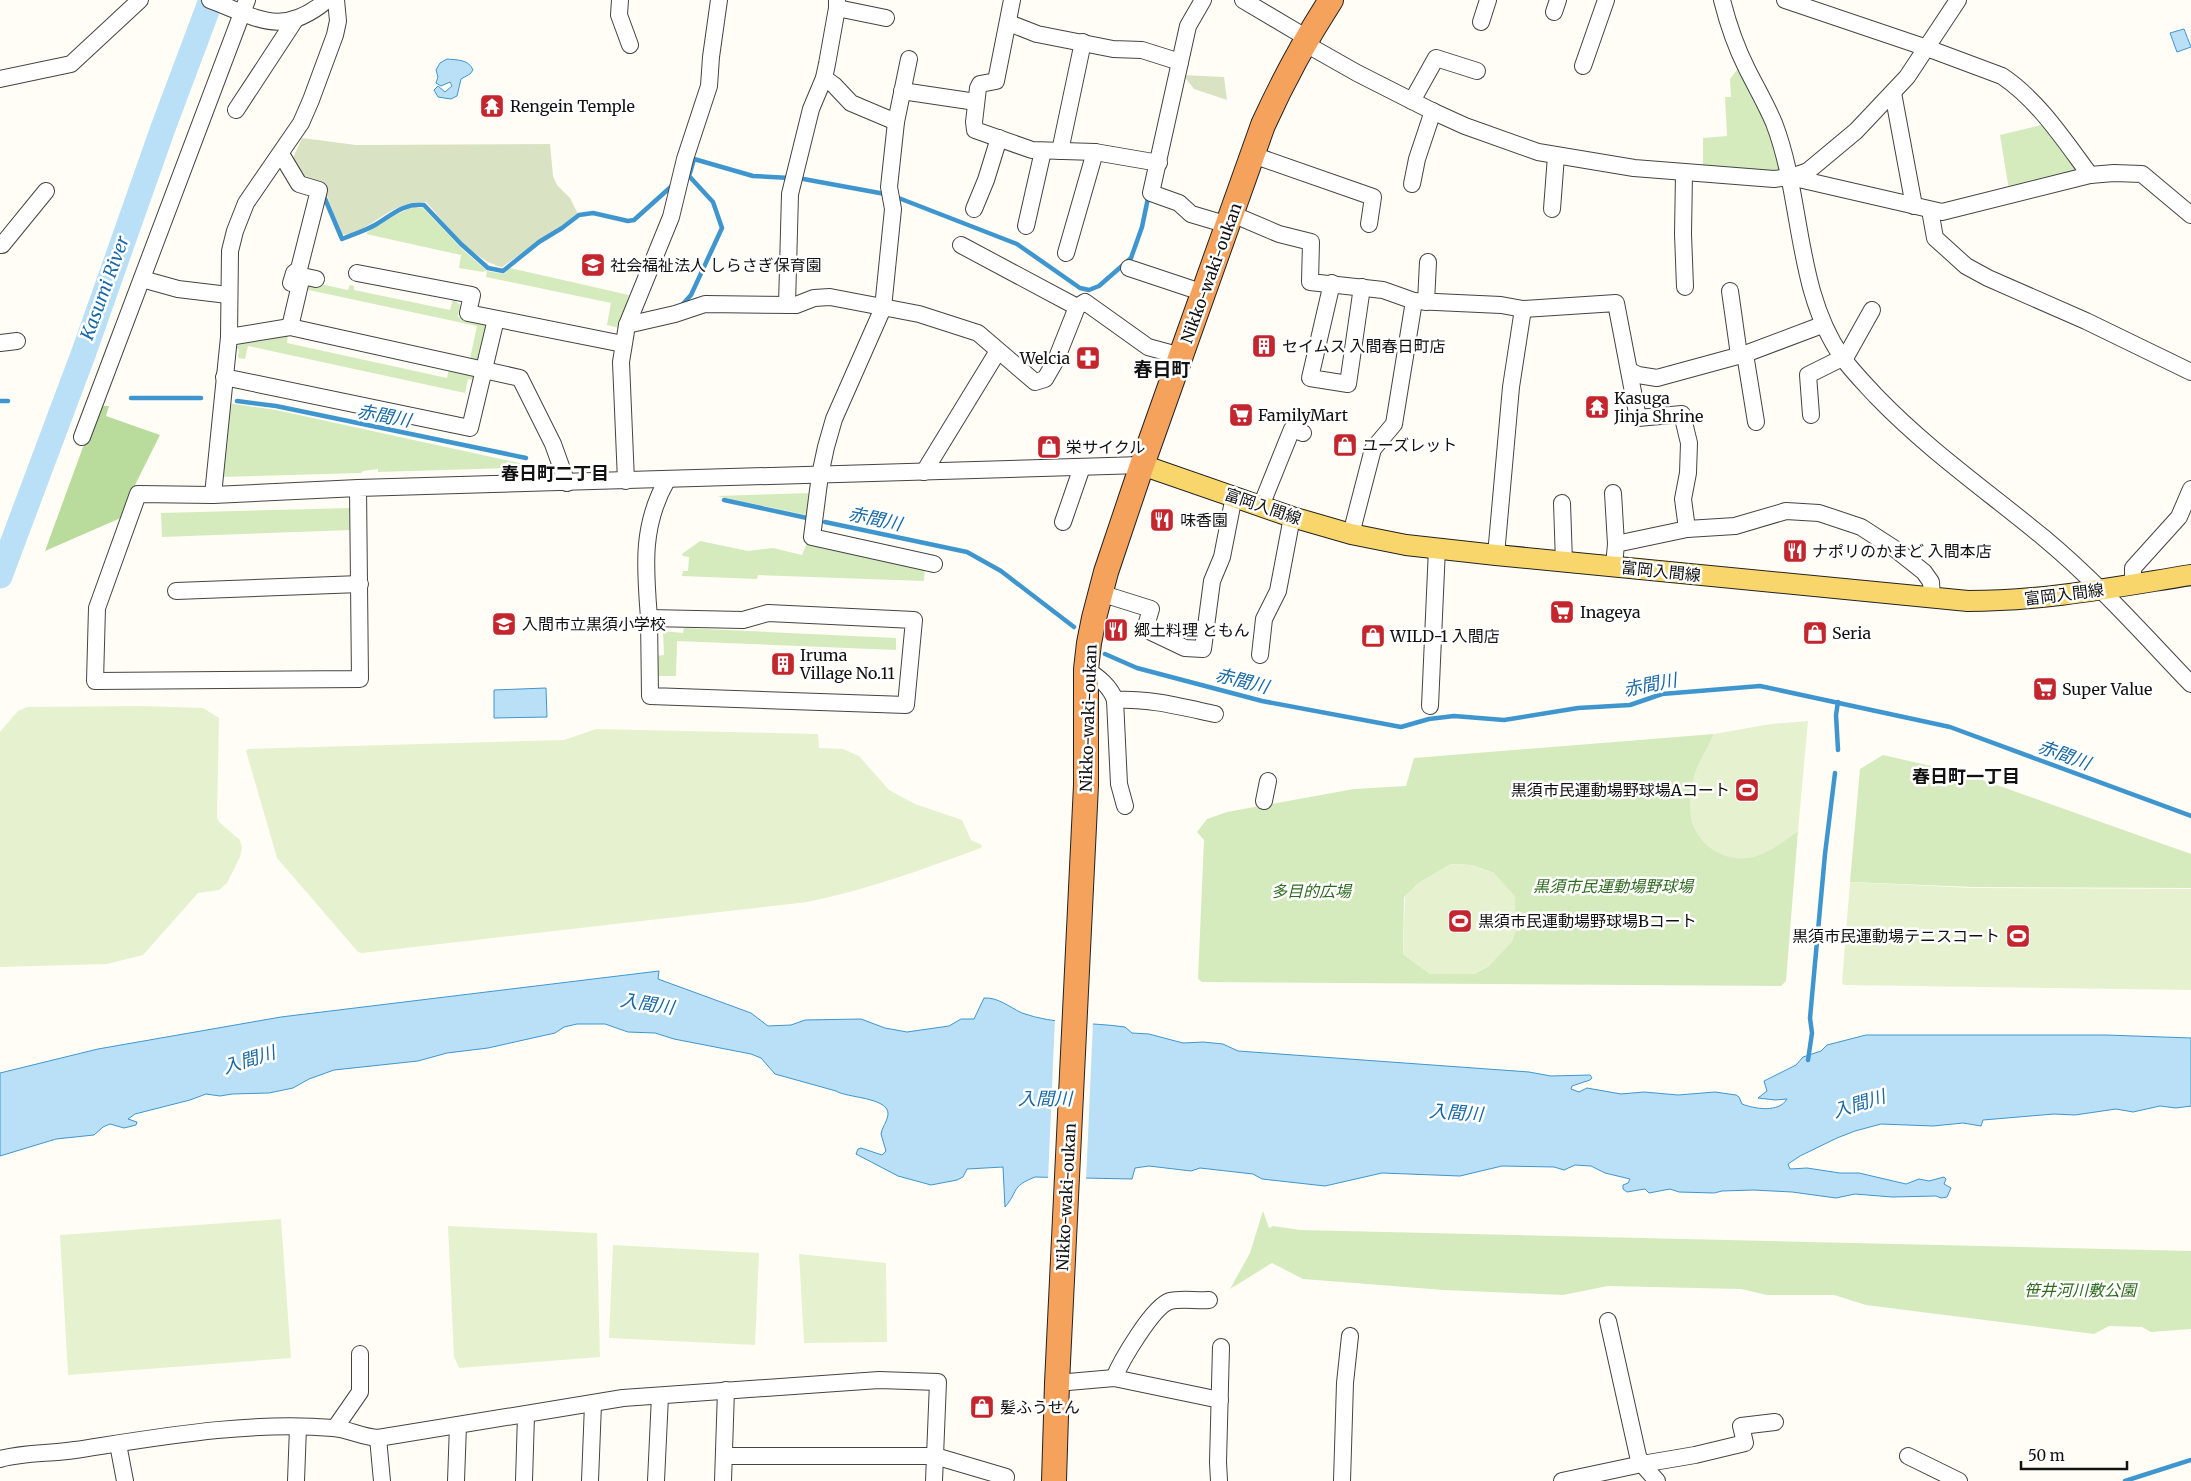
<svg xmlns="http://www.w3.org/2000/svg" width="2191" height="1481" viewBox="0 0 2191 1481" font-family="Merriweather,'Noto Sans JP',serif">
  <rect width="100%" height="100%" fill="#fffdf5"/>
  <g fill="#d5ebbd" fill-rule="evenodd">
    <polygon points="1740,66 1768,122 1781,175 1703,169 1703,138 1727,136 1725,97 1731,97 1730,79"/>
    <polygon points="2045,124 2079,173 2009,190 2000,135"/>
    <path d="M414 207 423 208 463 250 486 270 483 272 459 268 461 255 366 234C372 227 403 210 414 207Z"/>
    <polygon points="510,268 629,295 619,328 607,325 611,303 486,277 487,271 504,274"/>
    <polygon points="306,281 348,290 350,285 354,286 354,290 450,310 453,299 460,305 458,317 483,323 486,325 480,361 470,359 477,326 304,289"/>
    <polygon points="288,335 287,343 447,378 449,368 469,373 474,377 473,380 468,379 465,393 248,346 245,359 238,358 239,349 234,348 243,343"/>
    <polygon points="227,403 276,410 538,467 378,472 378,469 363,471 361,473 220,477"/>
    <polygon points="813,493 811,516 717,496"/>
    <polygon points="351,508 352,530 162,537 161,513"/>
    <polygon points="700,541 748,551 773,548 802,555 808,541 925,565 924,581 758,575 757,579 682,576 683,571 688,571 689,557 683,556 682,554"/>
    <polygon points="684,628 896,638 896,650 677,641 676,676 657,676 656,656 664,655 663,631 683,633"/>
    <path d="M1714 734C1697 771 1689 783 1693 825L1765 852 1798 831 1786 981 1781 986 1202 982 1198 979 1204 840 1197 832 1207 819 1227 812 1354 789 1406 786 1414 758ZM1451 864 1471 865 1494 873 1489 966 1474 974H1430L1403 954 1404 897 1419 883Z"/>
    <polygon points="1883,755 1966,774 2191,854 2191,888 1973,887 1850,882 1860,769"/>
    <polygon points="1263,1211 1269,1228 1273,1226 1300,1230 2191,1251 2191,1329 2151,1332 2142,1327 2109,1326 2094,1334 1866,1305 1834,1295 1767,1295 1741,1289 1608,1286 1563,1295 1444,1290 1303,1279 1272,1263 1230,1289 1250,1253"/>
  </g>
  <polygon fill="#b9dc9c" points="98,406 109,406 106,416 160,435 136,483 123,517 45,551"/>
  <g fill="#d9e3c4">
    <polygon points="1183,75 1224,77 1227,100 1194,89"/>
    <path d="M302 138 356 145 550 144 553 176 557 185 570 198 578 214 502 267C473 261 446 224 426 202 389 200 374 231 342 235L324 188 300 180 292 160Z"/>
  </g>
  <g fill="#e6f2cf">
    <polygon points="142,706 203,708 219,718 217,818 220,823 240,840 242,848 240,857 227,883 219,890 198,893 143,955 107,964 0,967 0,732 18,711 27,707"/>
    <path d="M1808 721 1798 831C1784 841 1766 856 1748 858 1725 861 1702 848 1693 825 1688 813 1690 789 1694 776 1698 762 1708 748 1714 734L1771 724Z"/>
    <path d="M596 729 818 734 819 748 843 749 859 756 889 790 915 804 962 820 971 840 982 845 981 848C924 869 866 890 807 902L362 953 358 952 277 858 246 751 248 749 564 740Z"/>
    <polygon points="1451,864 1471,865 1494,873 1515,896 1516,931 1512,942 1489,966 1473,974 1430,974 1403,954 1405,896 1419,883"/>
    <polygon points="1850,882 1973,888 2191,889 2191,990 1844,985 1842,983"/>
    <polygon points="281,1219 291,1358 68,1375 60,1235"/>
    <polygon points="448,1226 597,1233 600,1357 459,1368 454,1357"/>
    <polygon points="613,1245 759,1253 755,1345 609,1338"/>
    <polygon points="799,1254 886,1263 887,1342 804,1343"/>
  </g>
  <g fill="#b9e0f7" stroke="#3f96cf">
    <polygon points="2184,29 2191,47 2177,52 2170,33"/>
    <path d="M447 59C456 60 469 59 473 70L470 74 461 79 457 96 451 99 438 97 434 90 438 86 445 92 452 86 450 82 441 86 436 83 438 77 436 70 440 63Z"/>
    <polygon points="546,688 547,717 494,718 494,690"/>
    <path d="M659 971 658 979 751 1013 768 1026 791 1025 805 1020 861 1019 885 1028 907 1032 949 1026 961 1019H974L984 998C998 997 1009 1007 1022 1013 1055 1025 1091 1022 1125 1027L1132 1033 1149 1034 1183 1043 1203 1042 1223 1044 1238 1051 1529 1072 1551 1076 1590 1075 1592 1078 1590 1080 1572 1086 1571 1089 1579 1092 1587 1088 1621 1094 1644 1092 1678 1095 1715 1092 1736 1095 1739 1097 1742 1104C1755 1109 1779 1113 1787 1099L1775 1100 1758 1098 1767 1091 1764 1081 1796 1065 1803 1057 1821 1051 1827 1045 1866 1035H2106L2191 1038V1106L2176 1108 2160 1106 2133 1112 2116 1109 2075 1115 2054 1114 1983 1120 1981 1126 1963 1123 1933 1126 1881 1124 1855 1131 1837 1138 1800 1156 1788 1164 1790 1169 1807 1168 1840 1173H1859L1906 1184 1919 1179 1929 1181 1944 1177 1946 1179 1944 1184 1951 1188 1947 1197 1941 1198 1936 1196 1892 1197 1855 1194 1836 1198 1792 1192 1753 1190 1722 1191 1714 1193 1679 1192 1670 1189 1649 1193 1645 1189 1627 1192 1623 1189V1185L1628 1183 1630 1179 1605 1173 1591 1166 1575 1165 1564 1170 1554 1167 1502 1166 1460 1176 1382 1173 1325 1186 1262 1179 1253 1174 1200 1168 1191 1171 1149 1166 1135 1168 1132 1179 1035 1177C1010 1187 1019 1191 1005 1207L1003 1167 967 1169 963 1177 957 1180 931 1185 898 1176 856 1154 858 1149 861 1148 882 1155 886 1151 881 1134C882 1127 887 1122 888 1115 890 1097 846 1098 836 1091L775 1074 761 1058 751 1054 674 1039 655 1033 628 1032 605 1024H577L564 1027 555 1033 488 1048 447 1053 418 1061 334 1070 309 1079 293 1088 269 1093 232 1094 220 1096 206 1094 190 1100 135 1114 128 1119 137 1122 136 1125 124 1128 110 1124 103 1127 94 1135 56 1139 0 1156V1073L98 1049 281 1017Z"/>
  </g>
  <polygon fill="#fffdf5" points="1055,1018 1093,1022 1086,1181 1048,1180"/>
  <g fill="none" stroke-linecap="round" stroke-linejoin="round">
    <g stroke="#3f96cf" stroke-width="4.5">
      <polyline points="798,178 885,194"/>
      <path d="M323 194 342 239C353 234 365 231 375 225 392 215 403 203 424 205L461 244 488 268 503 271 539 242 562 228 579 215 593 213 628 221 634 220 674 184"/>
      <polyline points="896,197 1017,244 1080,288 1089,290 1099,286 1131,258 1142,227 1148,198"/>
      <polyline points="682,305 691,295 722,228 713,202 689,176 694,159 753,176 790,178"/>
      <polyline points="131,398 201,398"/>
      <polyline points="0,401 8,401"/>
      <polyline points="237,401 276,406 526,458"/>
      <polyline points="724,500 807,518"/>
      <polyline points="825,522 967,552 1001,571 1074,627"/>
      <polyline points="1105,654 1137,668 1262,701 1401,727 1429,719 1454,716 1504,720 1578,708 1630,705 1662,694 1760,686 1950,727 2191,816"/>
      <polyline points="1838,750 1836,715 1838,702"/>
      <polyline points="1808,1060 1812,1033 1810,1018 1825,854 1835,773"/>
      <polyline points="2125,1481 2191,1460"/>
    </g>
    <polyline stroke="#b9e0f7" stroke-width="25" points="0,576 84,352 163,128 211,0"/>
    <defs>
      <g id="minor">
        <path d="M210 0C258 18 282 38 327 0"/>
        <polyline points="620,0 619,15 630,45"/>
        <polyline points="1012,0 996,81 980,84 978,88 974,122 975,130 1032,150 1095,152 1159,163"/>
        <polyline points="1203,0 1188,26 1151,193 1179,203 1191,214 1228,225"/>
        <polyline points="1243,0 1307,38"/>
        <path d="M1722 0C1728 24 1736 47 1747 69 1756 87 1766 104 1774 123 1803 198 1795 290 1842 357 1852 371 1865 384 1876 396 1927 449 1987 491 2044 538 2097 582 2143 634 2191 684"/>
        <path d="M1785 0 1927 48 2002 76C2038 100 2064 140 2090 175"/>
        <polyline points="837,8 886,18"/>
        <polyline points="1554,12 1558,0"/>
        <polyline points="1481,22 1488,0"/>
        <polyline points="1009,23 1037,34 1113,49 1142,50 1180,62"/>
        <polyline points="1304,43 1357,73 1432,111 1465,126 1538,152 1634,168 1774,179 1790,177 1942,212 2090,175 2114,173 2142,174 2191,215"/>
        <polyline points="909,59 896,122 889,187 893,209 883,308 834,419 826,447 820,475 812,537 934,564"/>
        <polyline points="1583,66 1606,0"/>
        <polyline points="824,78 834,85 851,103 896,122"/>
        <polyline points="0,79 71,64 140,0"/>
        <polyline points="902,91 976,102"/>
        <polyline points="1893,93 1914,206"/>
        <polyline points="1412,101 1436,58 1477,71"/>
        <polyline points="236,110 295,20"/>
        <polyline points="1060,151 1083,42"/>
        <polyline points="281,154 299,184 319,190 299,269 294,273 291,283"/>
        <polyline points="1253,155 1373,197 1369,224"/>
        <polyline points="1684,173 1683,234 1685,287"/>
        <polyline points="1791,177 1808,171 1856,131 1907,77 1958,0"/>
        <polyline points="1412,184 1417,159 1433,111"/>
        <polyline points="974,209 986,180 999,138"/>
        <polyline points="1552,209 1556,156"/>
        <polyline points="1930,210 1935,238 1966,266 1988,278 2086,321 2191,372"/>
        <polyline points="1232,214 1279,234 1311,242 1310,282 1383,290 1414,301 1501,305 1523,309 1616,303 1638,418 1682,414 1689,443 1688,473 1683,499 1687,529"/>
        <polyline points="1026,226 1043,151"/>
        <polyline points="0,245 2,245 46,191"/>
        <polyline points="961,245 1077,307"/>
        <polyline points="1066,253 1095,152"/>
        <polyline points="1129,268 1204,293"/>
        <polyline points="357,273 472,295 468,313 623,344"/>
        <polyline points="142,279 178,289 228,295"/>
        <polyline points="1332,283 1310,378 1348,384 1362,287"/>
        <polyline points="1730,291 1739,355"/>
        <polyline points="1426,302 1428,262"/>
        <polyline points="787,305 790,194 811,109 824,78 827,64 837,8 837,0"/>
        <polyline points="627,325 675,314 705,304 796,305 814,298 830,297 919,314 978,333 1035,382 1045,379 1056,360 1077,307 1085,302 1148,347 1181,356"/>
        <polyline points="290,327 302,276 316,279"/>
        <polyline points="229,337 290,327 520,378 553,444 567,483"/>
        <polyline points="0,343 17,341"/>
        <polyline points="1745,354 1756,422"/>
        <polyline points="1844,360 1872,310"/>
        <polyline points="1630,371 1638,375 1657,378 1745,354 1822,325"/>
        <polyline points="224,377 470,428 496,319"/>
        <polyline points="1811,415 1808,375 1842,358"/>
        <polyline points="82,437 247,0"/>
        <polyline points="924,472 998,351"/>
        <polyline points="626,481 621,362 627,325 671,217 685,159 709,86 711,57 719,0"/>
        <polyline points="358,488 360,679 95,681 97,608 138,494 213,495 358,488 1142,465"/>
        <polyline points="1613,493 1616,544"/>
        <polyline points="213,495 229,337 230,251 235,231 246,203 301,123 311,100 335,35 338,21 336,0"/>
        <polyline points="1562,503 1564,562"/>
        <polyline points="1261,506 1292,429 1303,433"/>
        <polyline points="1063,522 1082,467"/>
        <polyline points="1351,534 1373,449 1394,424 1414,301"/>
        <polyline points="1496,555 1511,387 1523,309"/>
        <polyline points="1614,566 1616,544 1687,529 1735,526 1786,511 1819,513 1861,527 1895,549 1924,572 1931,582 1932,598"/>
        <polyline points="2133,585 2133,568 2179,517 2191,489"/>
        <polyline points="176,591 360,584"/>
        <polyline points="1100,593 1151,609 1145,629 1185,648 1203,649 1212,581 1222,557 1234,496"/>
        <polygon points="768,613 914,620 906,705 650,696 649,618 743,620"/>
        <path d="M649 618C645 567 641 526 667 480"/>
        <polyline points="1260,655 1264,619 1278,591 1292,517"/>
        <path d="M1086 669C1099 678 1110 686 1115 700L1119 784 1125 806"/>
        <path d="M1115 700C1148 698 1182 707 1215 714"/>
        <polyline points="1430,706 1437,548"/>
        <polyline points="1264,801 1268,781"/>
        <polyline points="1608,1321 1638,1456 1642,1464 1695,1455 1745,1443 1741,1426 1775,1422"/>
        <path d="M1114 1378C1121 1361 1153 1306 1170 1301 1181 1298 1197 1301 1209 1300"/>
        <polyline points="1057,1383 1114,1378 1220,1400"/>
        <polyline points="335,1428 360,1392 360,1354"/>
        <polyline points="378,1438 382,1481"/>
        <polyline points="118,1444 125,1481"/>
        <polyline points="724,1456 935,1456 1006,1477 1005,1481"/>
        <polyline points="1908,1456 1959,1481"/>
        <path d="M0 1459C25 1452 50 1454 75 1450 160 1437 247 1421 333 1428 348 1429 362 1437 378 1438L623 1398 879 1380 938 1382 934 1481"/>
        <polyline points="296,1481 298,1427"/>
        <polyline points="456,1481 458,1425"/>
        <polyline points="524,1481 526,1415"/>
        <polyline points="590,1481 593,1404"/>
        <polyline points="656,1481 660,1396"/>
        <polyline points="723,1481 726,1390"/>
        <polyline points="1219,1481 1218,1462 1221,1347"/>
        <polyline points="1342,1481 1345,1383 1350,1336"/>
        <polyline points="1562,1481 1642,1464 1657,1481"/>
      </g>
      <path id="major" d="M1142 465 1292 517 1351 534 1406 545 1496 555 1968 601C2045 601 2115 587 2191 575"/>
      <path id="highway" d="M1054 1481 1057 1383 1086 785V669L1089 643 1094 618 1106 572 1142 465 1263 125C1283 81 1305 40 1331 0"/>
    </defs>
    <use href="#minor" stroke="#444" stroke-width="18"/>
    <use href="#major" stroke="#222" stroke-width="22"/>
    <use href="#highway" stroke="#222" stroke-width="26"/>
    <use href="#minor" stroke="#fff" stroke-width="16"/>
    <use href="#major" stroke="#f9d66b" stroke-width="20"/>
    <use href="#highway" stroke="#f5a25d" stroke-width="24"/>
  </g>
  <defs>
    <symbol id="temple-square" viewBox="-11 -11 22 22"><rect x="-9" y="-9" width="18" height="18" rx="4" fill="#c4262e" stroke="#fff"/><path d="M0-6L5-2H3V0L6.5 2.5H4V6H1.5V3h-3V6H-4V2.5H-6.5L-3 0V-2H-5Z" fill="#fff"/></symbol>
    <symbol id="school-square" viewBox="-11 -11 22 22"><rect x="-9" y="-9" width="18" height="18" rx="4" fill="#c4262e" stroke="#fff"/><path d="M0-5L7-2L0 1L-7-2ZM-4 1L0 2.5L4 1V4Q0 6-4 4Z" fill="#fff"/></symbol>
    <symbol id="building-square" viewBox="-11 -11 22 22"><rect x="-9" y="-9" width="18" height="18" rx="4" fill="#c4262e" stroke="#fff"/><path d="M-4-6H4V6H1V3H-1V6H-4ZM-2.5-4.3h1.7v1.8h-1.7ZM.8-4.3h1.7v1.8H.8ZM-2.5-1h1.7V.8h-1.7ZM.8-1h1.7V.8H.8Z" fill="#fff"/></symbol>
    <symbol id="pharmacy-square" viewBox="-11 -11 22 22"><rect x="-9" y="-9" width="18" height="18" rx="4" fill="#c4262e" stroke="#fff"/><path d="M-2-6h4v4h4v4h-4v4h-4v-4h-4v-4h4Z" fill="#fff"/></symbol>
    <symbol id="supermarket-square" viewBox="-11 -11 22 22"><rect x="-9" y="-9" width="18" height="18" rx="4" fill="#c4262e" stroke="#fff"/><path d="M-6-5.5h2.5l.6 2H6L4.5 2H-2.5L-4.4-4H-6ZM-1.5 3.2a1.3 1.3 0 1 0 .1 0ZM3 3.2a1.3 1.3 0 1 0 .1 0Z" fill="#fff"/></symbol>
    <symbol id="shop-square" viewBox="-11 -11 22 22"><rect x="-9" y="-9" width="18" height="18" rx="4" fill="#c4262e" stroke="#fff"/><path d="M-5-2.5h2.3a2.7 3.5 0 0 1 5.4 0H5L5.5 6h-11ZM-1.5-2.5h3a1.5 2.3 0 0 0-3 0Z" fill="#fff"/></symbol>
    <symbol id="restaurant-square" viewBox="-11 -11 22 22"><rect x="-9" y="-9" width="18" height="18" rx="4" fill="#c4262e" stroke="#fff"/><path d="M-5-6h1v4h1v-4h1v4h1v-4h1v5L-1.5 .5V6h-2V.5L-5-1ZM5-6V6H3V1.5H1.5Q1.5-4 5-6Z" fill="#fff"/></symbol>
    <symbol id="stadium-square" viewBox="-11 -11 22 22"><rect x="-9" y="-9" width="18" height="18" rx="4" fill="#c4262e" stroke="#fff"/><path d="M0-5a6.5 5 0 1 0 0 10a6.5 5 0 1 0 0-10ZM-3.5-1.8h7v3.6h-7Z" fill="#fff"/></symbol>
  </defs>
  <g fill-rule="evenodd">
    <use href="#temple-square" x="478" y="92" width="28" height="28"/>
    <use href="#school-square" x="579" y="251" width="28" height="28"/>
    <use href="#building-square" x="1250" y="332" width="28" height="28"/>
    <use href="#pharmacy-square" x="1074" y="344" width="28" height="28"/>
    <use href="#temple-square" x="1583" y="393" width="28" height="28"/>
    <use href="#supermarket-square" x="1227" y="401" width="28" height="28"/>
    <use href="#shop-square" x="1331" y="431" width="28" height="28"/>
    <use href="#shop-square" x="1035" y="433" width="28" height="28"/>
    <use href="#restaurant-square" x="1148" y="506" width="28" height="28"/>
    <use href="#restaurant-square" x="1781" y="537" width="28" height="28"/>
    <use href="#supermarket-square" x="1548" y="598" width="28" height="28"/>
    <use href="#school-square" x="490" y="610" width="28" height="28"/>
    <use href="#restaurant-square" x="1102" y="616" width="28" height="28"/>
    <use href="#shop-square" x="1801" y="619" width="28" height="28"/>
    <use href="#shop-square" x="1359" y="622" width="28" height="28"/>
    <use href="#building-square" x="769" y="650" width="28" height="28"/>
    <use href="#supermarket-square" x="2031" y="675" width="28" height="28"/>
    <use href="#stadium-square" x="1733" y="776" width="28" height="28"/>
    <use href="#stadium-square" x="1446" y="907" width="28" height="28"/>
    <use href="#stadium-square" x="2004" y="922" width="28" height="28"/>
    <use href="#shop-square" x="968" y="1393" width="28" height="28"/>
  </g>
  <g text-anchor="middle" stroke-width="5" stroke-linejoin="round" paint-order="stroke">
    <g font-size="16" fill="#111" stroke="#fff" text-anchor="start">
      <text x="510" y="112">Rengein Temple</text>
      <text x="610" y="271">社会福祉法人 しらさぎ保育園</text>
      <text x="1282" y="352">セイムス 入間春日町店</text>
      <text x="1070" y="364" text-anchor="end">Welcia</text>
      <text x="1614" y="404">Kasuga<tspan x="1614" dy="18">Jinja Shrine</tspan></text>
      <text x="1258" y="421">FamilyMart</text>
      <text x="1362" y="451">ユーズレット</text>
      <text x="1066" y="453">栄サイクル</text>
      <text x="1180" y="526">味香園</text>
      <text x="1812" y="557">ナポリのかまど 入間本店</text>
      <text x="1580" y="618">Inageya</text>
      <text x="522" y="630">入間市立黒須小学校</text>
      <text x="1134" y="636">郷土料理 ともん</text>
      <text x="1832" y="639">Seria</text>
      <text x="1390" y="642">WILD-1 入間店</text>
      <text x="800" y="661">Iruma<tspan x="800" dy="18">Village No.11</tspan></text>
      <text x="2062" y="695">Super Value</text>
      <text x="1730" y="796" text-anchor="end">黒須市民運動場野球場Aコート</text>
      <text x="1478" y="927">黒須市民運動場野球場Bコート</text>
      <text x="2000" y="942" text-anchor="end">黒須市民運動場テニスコート</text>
      <text x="1000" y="1413">髪ふうせん</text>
    </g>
    <g font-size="16" fill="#111" stroke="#fff">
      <text transform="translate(1211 273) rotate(-70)" y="6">Nikko-waki-oukan</text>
      <text transform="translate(1263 506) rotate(19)" y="6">富岡入間線</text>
      <text transform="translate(1661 571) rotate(6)" y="6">富岡入間線</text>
      <text transform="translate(2064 594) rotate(-7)" y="6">富岡入間線</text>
      <text transform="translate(1088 718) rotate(-88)" y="6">Nikko-waki-oukan</text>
      <text transform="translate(1066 1197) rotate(-87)" y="6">Nikko-waki-oukan</text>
    </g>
    <g font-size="16" font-style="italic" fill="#2f6b1f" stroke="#fff">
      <text x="1613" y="892">黒須市民運動場野球場</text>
      <text x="1311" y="897">多目的広場</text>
      <text x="2080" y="1296">笹井河川敷公園</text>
    </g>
    <g font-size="18" font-style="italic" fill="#1768a6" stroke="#fff">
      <text transform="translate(105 288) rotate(-70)" y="6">Kasumi River</text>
      <text transform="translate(384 416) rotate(11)" y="6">赤間川</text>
      <text transform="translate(875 519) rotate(12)" y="6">赤間川</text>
      <text transform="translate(1242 681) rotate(14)" y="6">赤間川</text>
      <text transform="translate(1650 685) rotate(-11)" y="6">赤間川</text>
      <text transform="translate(2064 755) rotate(20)" y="6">赤間川</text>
      <text transform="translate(647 1004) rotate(9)" y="6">入間川</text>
      <text transform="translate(249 1060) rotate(-17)" y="6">入間川</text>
      <text x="1045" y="1105">入間川</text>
      <text transform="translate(1859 1104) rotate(-17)" y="6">入間川</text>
      <text transform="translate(1456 1113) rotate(4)" y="6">入間川</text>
    </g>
    <g font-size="18" font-weight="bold" fill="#111" stroke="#fff">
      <text x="555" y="480">春日町二丁目</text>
      <text x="1966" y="783">春日町一丁目</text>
    </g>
    <g font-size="19" font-weight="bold" fill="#111" stroke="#fff">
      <text x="1162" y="376">春日町</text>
    </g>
  </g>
  <path d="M2021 1461v8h106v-8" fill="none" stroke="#111111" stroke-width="2.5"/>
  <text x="2028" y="1461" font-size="15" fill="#111111" stroke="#ffffff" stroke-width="4" paint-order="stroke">50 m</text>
</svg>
